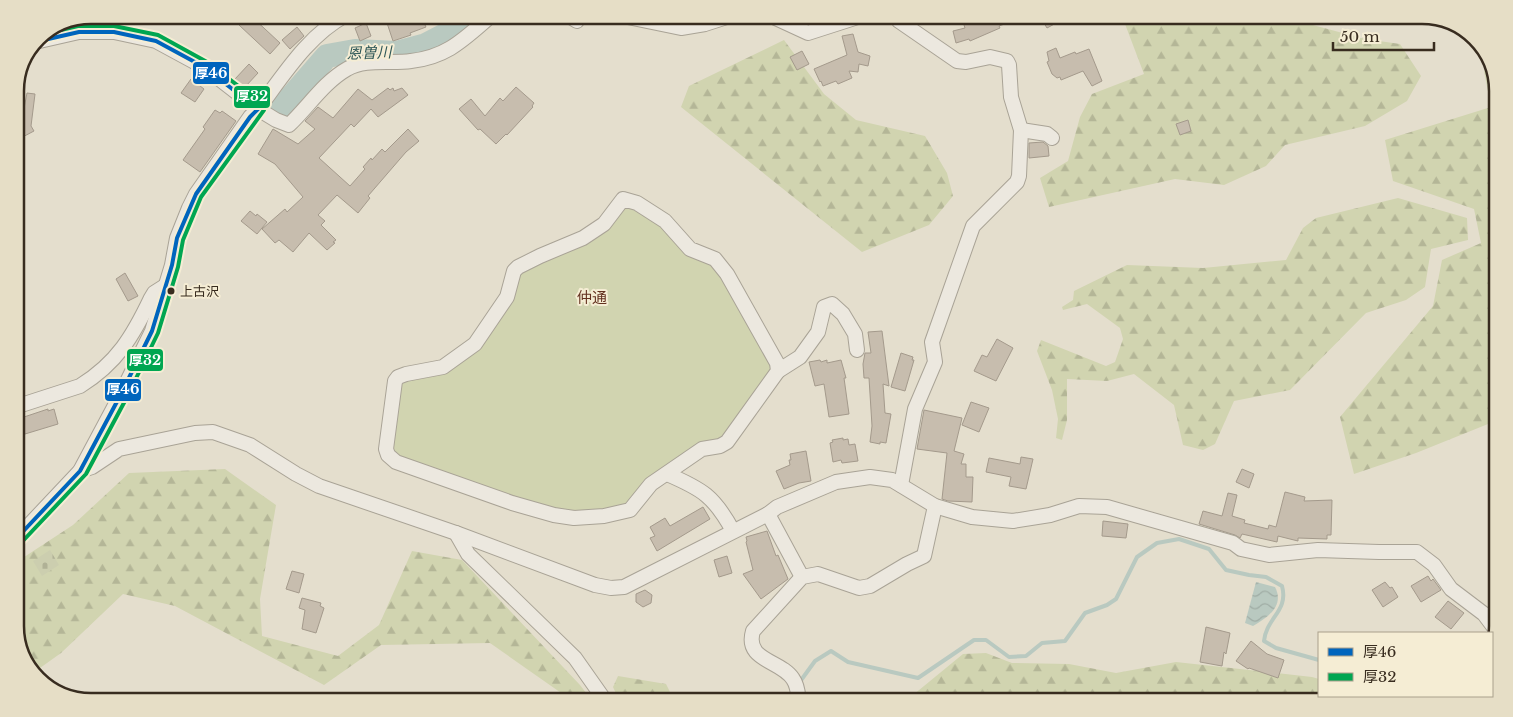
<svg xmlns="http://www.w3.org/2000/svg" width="1513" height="717" viewBox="0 0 1513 717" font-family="'Libre Baskerville','Noto Sans JP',serif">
  <defs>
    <pattern id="forest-firs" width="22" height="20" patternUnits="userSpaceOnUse" patternTransform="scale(1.25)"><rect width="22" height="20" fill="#d1d4b0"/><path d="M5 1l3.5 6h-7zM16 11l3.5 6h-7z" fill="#b4b697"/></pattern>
    <pattern id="cemetery-stones" width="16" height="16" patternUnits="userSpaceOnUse" patternTransform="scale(1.25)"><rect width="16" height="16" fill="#ccceaf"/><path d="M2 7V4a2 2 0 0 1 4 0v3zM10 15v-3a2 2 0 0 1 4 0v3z" fill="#b0b196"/></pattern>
    <pattern id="water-waves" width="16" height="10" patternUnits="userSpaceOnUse" patternTransform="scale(1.25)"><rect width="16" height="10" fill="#b9c9c0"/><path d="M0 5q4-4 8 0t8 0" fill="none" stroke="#a0ada5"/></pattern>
  </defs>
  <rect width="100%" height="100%" fill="#e4decd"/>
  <polygon fill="#d1d4b0" points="628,204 658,223 713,263 733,291 771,366 772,373 722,438 699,445 630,504 588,511 562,511 400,461 393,456 390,444 398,381 477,349 520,270"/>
  <g fill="url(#forest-firs)">
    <polygon points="1151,15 1282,15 1283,17 1365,39 1400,44 1421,76 1407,101 1365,126 1285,145 1266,166 1224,185 1175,179 1049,207 1040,178 1068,161 1080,117 1092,94 1144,74 1125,24"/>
    <polygon points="784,40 824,94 856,120 925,136 947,173 953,196 929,225 862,252 681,107 689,86"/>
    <polygon points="1492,70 1498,86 1498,420 1416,453 1354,474 1340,417 1433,306 1442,260 1481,243 1474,209 1393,181 1385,140 1491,107 1484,71"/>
    <polygon points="1398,198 1467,218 1468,240 1431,249 1425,287 1406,300 1366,313 1290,390 1234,401 1215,444 1203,450 1183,445 1174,405 1134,374 1107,381 1067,379 1067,420 1062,440 1056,438 1058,419 1052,390 1037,351 1041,340 1106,366 1115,362 1123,339 1120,328 1087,304 1063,310 1062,307 1073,300 1074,291 1127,265 1203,268 1286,260 1303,228 1316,218"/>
    <polygon points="225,469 276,505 260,599 262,636 338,656 379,625 412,551 462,560 580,685 593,702 574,702 490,643 381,645 324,685 175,606 123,594 61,653 33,673 28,669 15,632 15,563 73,525 129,473"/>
    <path d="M1498 540V601C1487 577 1486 563 1498 540Z"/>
    <polygon points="986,653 1012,663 1069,664 1116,673 1176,662 1312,677 1319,679 1319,696 1349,696 1352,702 910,702 913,695 963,654"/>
    <polygon points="618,676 666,684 675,702 620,702 613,687"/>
  </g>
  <polygon fill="url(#cemetery-stones)" points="50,550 59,565 42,576 33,561"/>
  <path fill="url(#water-waves)" d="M1256 582 1275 587C1285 606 1267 618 1253 626L1245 623Z"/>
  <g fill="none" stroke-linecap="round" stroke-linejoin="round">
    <g stroke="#b9c9c0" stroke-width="4">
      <path d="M799 683 815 661 831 651 848 662 918 678 974 640H986L1009 657 1026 656 1042 643 1065 641 1085 613 1107 605 1116 599 1137 557 1157 543 1179 539 1209 549 1226 570 1249 575 1266 577 1282 586C1289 611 1266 618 1264 641L1276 648 1319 660"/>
      <polyline points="1367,696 1369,702"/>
      <polyline points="785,702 793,691"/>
    </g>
    <polyline stroke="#b9c9c0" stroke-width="24" points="281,109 327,56 355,51 396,53 426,45 451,32 471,15"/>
  </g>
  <g fill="#c7bdae" stroke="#a49a8c">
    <polygon points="248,15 250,15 280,43 270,54 239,25"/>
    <polygon points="393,15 448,15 448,18 425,25 426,27 410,33 411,35 393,41 386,20 388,20 387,17"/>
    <polygon points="980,15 1027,15 1027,16 999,26 1000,28 970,41 969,39 956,43 953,31 965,28 963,22"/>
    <polygon points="1039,15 1071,15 1047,28"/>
    <polygon points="366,23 371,36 360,41 355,28"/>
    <polygon points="297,27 304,36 290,49 282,40"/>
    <polygon points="853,34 858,52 870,56 868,66 859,64 858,72 849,71 852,78 838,84 836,81 823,86 821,81 820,82 814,69 847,55 842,36"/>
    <polygon points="1056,48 1060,58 1075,52 1076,54 1089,49 1102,81 1092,86 1083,71 1061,80 1060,77 1057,78 1052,74 1047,62 1049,61 1047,52"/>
    <polygon points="802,51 809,64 797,70 790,57"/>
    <polygon points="249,64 258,73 245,87 235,79"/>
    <polygon points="191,79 204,89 195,102 181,93"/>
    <polygon points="516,87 534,103 532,106 533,107 507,135 506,134 496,144 480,129 478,130 459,109 471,99 485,116 500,98 503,101"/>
    <polygon points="388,88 390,90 393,88 394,91 402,88 408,95 378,117 371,109 354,127 351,124 319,158 350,186 365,169 363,167 371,158 372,160 382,149 385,152 408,129 419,141 406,152 368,196 370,198 358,213 337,195 318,215 325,221 321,225 336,240 333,242 335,243 327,250 309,233 293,252 279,240 275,243 262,229 285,209 287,212 303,197 275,164 258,154 273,129 298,144 315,129 305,121 318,107 333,118 358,89 372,100"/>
    <polygon points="27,93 35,94 31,126 34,131 15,141 15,122 22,119"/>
    <polygon points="215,110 220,113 222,111 236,121 200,172 183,160 205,129 203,127"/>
    <polygon points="1188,120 1191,131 1180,135 1176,124"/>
    <polygon points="1043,142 1048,146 1049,156 1029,158 1029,143"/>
    <polygon points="250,211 256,216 257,214 267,222 257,234 241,221"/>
    <polygon points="125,273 138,296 128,301 116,279"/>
    <polygon points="882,331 889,386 883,384 885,413 891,414 886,443 880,442 880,444 870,442 872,426 869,378 864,378 863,364 865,353 871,353 868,332"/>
    <polygon points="997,339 1013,348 996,381 974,371 982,355 987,357"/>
    <polygon points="901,353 913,357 912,360 914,360 905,391 891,387"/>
    <polygon points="820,360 821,362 827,360 827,363 841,360 846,378 844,378 849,414 829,417 824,384 815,386 809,362"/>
    <polygon points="971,402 989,408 979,432 962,425"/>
    <polygon points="48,409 48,411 54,409 58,424 25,434 23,430 15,436 15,422 18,419"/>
    <polygon points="924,410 962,418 954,451 964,454 961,464 966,464 966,477 973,477 972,502 948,501 942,499 947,453 917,449"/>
    <polygon points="843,438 843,440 848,439 849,445 855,444 858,461 842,463 841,460 833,462 830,443 833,442 832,440"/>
    <polygon points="806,451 811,481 799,483 784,489 776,471 790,465 789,460 791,460 790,454"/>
    <polygon points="1021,457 1033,459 1026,489 1009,486 1011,477 986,472 989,458 1020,464"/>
    <polygon points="1242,469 1254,474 1249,488 1236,482"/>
    <polygon points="1285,492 1305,497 1304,501 1332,500 1331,535 1327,535 1327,539 1298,538 1298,541 1278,536 1277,542 1242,534 1240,538 1235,535 1199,524 1203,511 1222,516 1228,493 1237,495 1232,516 1245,520 1244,523 1268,529 1269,525 1276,527"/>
    <polygon points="703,507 710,519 657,551 650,538 655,536 650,527 665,518 670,526"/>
    <polygon points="1103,521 1128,524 1126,538 1102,536"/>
    <polygon points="767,531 776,556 778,555 788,579 761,599 743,574 753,570 746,542 747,541 746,537"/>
    <polygon points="727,556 732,573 719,577 714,560"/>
    <polygon points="292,571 304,574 299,593 286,589"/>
    <polygon points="1428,576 1431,581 1433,579 1441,590 1421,602 1411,586"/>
    <polygon points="1385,582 1390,588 1392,587 1398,597 1383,607 1372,590"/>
    <polygon points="645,590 652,595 651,603 643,607 636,602 636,594"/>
    <polygon points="302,598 321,603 320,606 324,608 316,633 302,629 305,610 299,608"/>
    <polygon points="1448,601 1464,613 1451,629 1435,617"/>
    <polygon points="1206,627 1230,633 1226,654 1224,652 1222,666 1200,662"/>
    <polygon points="1251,641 1267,654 1284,660 1278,678 1249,668 1248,669 1236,661"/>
  </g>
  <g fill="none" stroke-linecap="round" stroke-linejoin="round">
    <defs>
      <g id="minor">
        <polyline points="567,15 577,21"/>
        <polyline points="618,15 681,28 705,24 733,15"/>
        <polyline points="769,15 808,33 864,15"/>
        <polyline points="895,15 899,21 957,61 966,62 990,57 1007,61 1009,65 1011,97 1021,130 1019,176 1017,182 973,226 932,342 935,362 915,409 901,485"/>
        <polyline points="114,32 119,15"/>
        <path d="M35 42 79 32H114L156 41 204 67 258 109 276 120 289 125C308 107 324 82 347 69 365 58 391 64 411 61 448 57 465 38 492 15"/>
        <polyline points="1021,130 1047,134 1052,138"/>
        <polygon points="623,199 637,203 665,221 690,249 715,259 727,274 777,363 778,371 727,442 720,446 702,449 651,484 630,510 604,516 574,518 554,515 512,503 396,462 388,455 386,449 395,381 398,377 406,374 443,367 475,344 507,297 514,271 518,267 540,256 583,238 604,224"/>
        <polyline points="778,371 800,357 818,332 824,307 832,304 843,314 855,334 857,350"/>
        <path d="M15 407 80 386C117 363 133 336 151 298L154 293 165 286"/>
        <polyline points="80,471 92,467 119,449 195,433 213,432 250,445 296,474 319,486 456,533 595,585 611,588 624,587 768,514 777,507 836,482 870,477 892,480 935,506 972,517 1013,521 1050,515 1079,506 1107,507 1233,543 1241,549 1269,555 1318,550 1379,552 1417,552 1434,565 1451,589 1484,614 1493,626"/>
        <path d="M667 474C702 489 714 496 733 531"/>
        <polyline points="768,514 802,577"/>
        <polyline points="456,533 468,554 575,658 606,702"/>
        <path d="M15 540 80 471 120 396 152 331 172 265 177 238 189 208 196 194 250 117 258 109C283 76 308 35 346 15"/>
        <path d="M799 702C798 694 798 686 793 679 781 660 744 661 753 631L802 577 818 574 859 588 870 586 907 564 924 556 935 506"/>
      </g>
    </defs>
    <use href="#minor" stroke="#a9a396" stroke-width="16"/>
    <use href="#minor" stroke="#ece8df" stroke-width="14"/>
    <defs>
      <polyline id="bus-1" points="15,540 80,471 120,396 152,331 172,265 177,238 196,194 250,117 258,109 204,67 156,41 114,32 79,32 35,42"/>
      <polyline id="bus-2" points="20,544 86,474 126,399 158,333 178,267 183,240 201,197 264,110 262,104 207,62 158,35 114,26 78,26 48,33"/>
    </defs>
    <use href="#bus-1" stroke="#f5edd4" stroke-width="8"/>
    <use href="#bus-2" stroke="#f5edd4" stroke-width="8"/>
    <use href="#bus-1" stroke="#0065bd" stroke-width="4"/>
    <use href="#bus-2" stroke="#00a651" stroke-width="4"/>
  </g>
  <circle fill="#382c1f" stroke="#f5edd4" stroke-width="2" cx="171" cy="291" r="4.5"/>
  <g text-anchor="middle" stroke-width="4" stroke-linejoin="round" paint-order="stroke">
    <g font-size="13" fill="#382c1f" stroke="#f5edd4" text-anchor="start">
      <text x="180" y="296">上古沢</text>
    </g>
    <g font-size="15" font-style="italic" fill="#2e5757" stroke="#f5edd4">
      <text transform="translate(369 53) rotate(-2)" y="5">恩曽川</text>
    </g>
    <g font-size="15" fill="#63311f" stroke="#f5edd4">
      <text x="592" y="303">仲通</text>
    </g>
  </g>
  <path d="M0 0H1513V717H0ZM91 24H1422A67 67 0 0 1 1489 91V626A67 67 0 0 1 1422 693H91A67 67 0 0 1 24 626V91A67 67 0 0 1 91 24Z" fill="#e6dec6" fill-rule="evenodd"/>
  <path fill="none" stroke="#382c1f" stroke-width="2.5" d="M91 24H1422A67 67 0 0 1 1489 91V626A67 67 0 0 1 1422 693H91A67 67 0 0 1 24 626V91A67 67 0 0 1 91 24Z"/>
  <g stroke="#f5edd4" stroke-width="2">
    <rect x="192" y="61" width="38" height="24" rx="5" fill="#0065bd"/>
    <rect x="233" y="85" width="38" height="24" rx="5" fill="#00a651"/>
    <rect x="126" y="348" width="38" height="24" rx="5" fill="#00a651"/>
    <rect x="104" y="378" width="38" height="24" rx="5" fill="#0065bd"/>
  </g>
  <g font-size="14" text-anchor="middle" font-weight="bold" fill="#fff">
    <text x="211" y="78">厚46</text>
    <text x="252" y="101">厚32</text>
    <text x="145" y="365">厚32</text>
    <text x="123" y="394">厚46</text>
  </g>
  <rect x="1318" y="632" width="175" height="65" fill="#f5edd4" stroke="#a9a08c"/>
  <rect x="1328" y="648" width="25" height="8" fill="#0065bd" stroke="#a9a08c"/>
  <text x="1363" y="657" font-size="15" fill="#382c1f">厚46</text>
  <rect x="1328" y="673" width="25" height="8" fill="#00a651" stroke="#a9a08c"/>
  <text x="1363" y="682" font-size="15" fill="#382c1f">厚32</text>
  <path d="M1333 42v8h101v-8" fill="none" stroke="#382c1f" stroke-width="2.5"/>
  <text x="1340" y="42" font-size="15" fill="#382c1f" stroke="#f5edd4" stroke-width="4" paint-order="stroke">50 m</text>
</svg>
